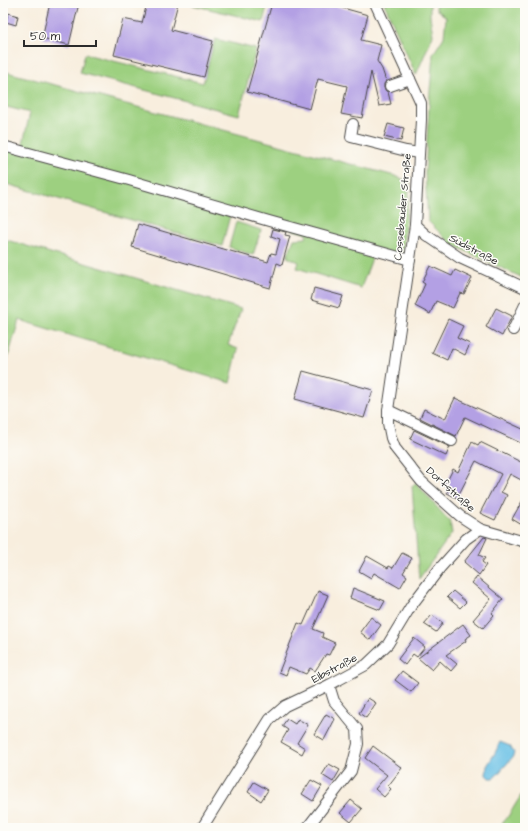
<svg xmlns="http://www.w3.org/2000/svg" width="528" height="831" viewBox="0 0 528 831" font-family="'Architects Daughter',sans-serif">
  <rect width="100%" height="100%" fill="#fdfcf7"/>
  <filter id="ink" filterUnits="userSpaceOnUse"><feTurbulence type="fractalNoise" baseFrequency=".025" numOctaves="2"/><feDisplacementMap in="SourceGraphic" scale="8" xChannelSelector="R" yChannelSelector="G"/><feConvolveMatrix kernelMatrix="1 2 1 2 8 2 1 2 1" color-interpolation-filters="sRGB"/></filter>
  <filter id="wash" filterUnits="userSpaceOnUse"><feTurbulence type="fractalNoise" baseFrequency=".012" numOctaves="4" result="noise"/><feDisplacementMap in="SourceGraphic" scale="16" xChannelSelector="R" yChannelSelector="G"/><feGaussianBlur stdDeviation="0.9" result="paint"/><feColorMatrix in="noise" values="0 0 0 0 0 0 0 0 0 0 0 0 0 0 0 0 0 1.4 0 .05"/><feComposite in="paint" operator="in"/></filter>
  <g filter="url(#wash)">
    <rect width="100%" height="100%" fill="#f8eede"/>
    <g fill="#9dd080" stroke="#647e56">
      <polygon points="184,3 268,3 263,22"/>
      <polygon points="384,3 430,3 430,16 433,35 416,75"/>
      <polygon points="436,3 525,3 525,279 451,244 428,221 425,173 430,91 433,54 444,37 446,17 436,9"/>
      <polygon points="215,39 256,49 239,115 80,73 85,54 203,83"/>
      <polygon points="3,71 395,176 410,182 402,255 374,253 361,288 297,268 299,262 287,257 294,239 306,238 307,234 231,212 222,246 3,183 3,147 21,152 30,113 3,106"/>
      <polygon points="236,222 261,230 253,255 229,247"/>
      <polygon points="3,239 241,309 228,345 238,349 230,383 19,320 3,374"/>
      <polygon points="416,483 450,522 452,533 419,579 412,486"/>
      <polygon points="525,789 525,828 498,828 507,818"/>
    </g>
    <polygon fill="#67c0e5" stroke="#497688" points="500,742 510,746 514,753 512,758 496,776 493,778 489,778 486,775 487,766 495,753"/>
    <g id="blocks">
      <g fill="#b3a0e4">
        <polygon points="50,3 79,3 69,45 42,38"/>
        <polygon points="147,3 178,3 171,30 213,41 204,77 114,55 123,19 142,23"/>
        <polygon points="272,3 325,3 368,15 361,40 381,45 377,61 382,69 386,81 384,84 384,88 386,91 388,92 391,104 379,106 371,72 362,118 341,114 347,86 318,79 310,109 247,92"/>
        <polygon points="8,13 18,16 16,25 6,22"/>
        <polygon points="388,124 404,128 401,141 384,137"/>
        <polygon points="138,224 268,262 271,253 276,254 280,239 271,236 273,229 286,232 285,235 290,236 282,265 277,263 270,288 132,247"/>
        <polygon points="430,266 452,276 455,270 472,278 464,294 460,293 453,308 436,301 430,314 415,306 425,284 422,282"/>
        <polygon points="314,288 343,296 339,308 311,300"/>
        <polygon points="496,308 512,316 502,336 486,327"/>
        <polygon points="448,319 463,326 457,338 470,344 465,355 452,348 447,360 432,353"/>
        <polygon points="303,371 373,390 364,418 295,399"/>
        <polygon points="455,398 525,430 525,445 465,417 456,436 420,418 424,409 445,419"/>
        <polygon points="414,430 450,447 446,456 410,439"/>
        <polygon points="472,442 478,445 480,442 525,464 525,482 510,474 501,492 507,495 495,520 480,513 493,488 494,488 501,474 476,461 457,498 447,493 450,487 445,485 453,469 458,472"/>
        <polygon points="525,496 525,519 522,525 512,519"/>
        <polygon points="484,537 487,538 479,555 485,558 482,562 486,565 479,575 464,562"/>
        <polygon points="402,553 412,558 403,573 407,576 400,588 374,573 371,578 359,571 367,556 388,568 389,566 393,568"/>
        <polygon points="477,577 503,599 492,613 494,615 483,628 473,620 491,599 472,583"/>
        <polygon points="353,588 385,601 380,610 350,598"/>
        <polygon points="318,591 328,595 313,629 323,633 322,637 335,643 329,655 326,654 315,671 310,668 306,674 289,667 286,675 279,672 298,623 303,625"/>
        <polygon points="453,591 466,602 460,608 447,597"/>
        <polygon points="432,615 443,623 436,632 424,624"/>
        <polygon points="371,617 381,625 370,640 360,632"/>
        <polygon points="463,624 471,635 465,639 466,641 446,655 457,664 451,671 440,661 432,670 418,658"/>
        <polygon points="414,638 425,647 417,657 413,654 405,665 398,659"/>
        <polygon points="402,671 418,683 411,692 395,680"/>
        <polygon points="368,698 376,703 366,718 359,713"/>
        <polygon points="326,714 335,719 324,740 314,734"/>
        <polygon points="287,719 295,724 298,719 308,725 297,743 305,748 302,754 281,742 288,730 282,726"/>
        <polygon points="373,746 402,768 388,786 391,789 384,797 375,789 387,775 365,758"/>
        <polygon points="329,764 340,770 333,782 322,775"/>
        <polygon points="311,780 322,786 313,801 302,794"/>
        <polygon points="254,782 268,790 261,801 248,792"/>
        <polygon points="351,800 362,809 351,822 340,813"/>
      </g>
    </g>
  </g>
  <g filter="url(#ink)">
    <use href="#blocks" fill-opacity="0" stroke="#4a4846" stroke-width="1"/>
    <g fill="none" stroke-linecap="round" stroke-linejoin="round">
      <defs>
        <g id="minor">
          <polyline points="375,3 421,103 421,120 415,225 388,410 388,423 391,438 395,448 421,481 460,516 480,529 525,542"/>
          <polyline points="390,86 410,79"/>
          <polyline points="353,124 351,137 406,151 419,153"/>
          <polyline points="3,146 129,180 269,221 410,260"/>
          <polyline points="415,225 426,235 460,258 525,288"/>
          <polyline points="513,330 525,305"/>
          <polyline points="388,410 452,441"/>
          <polyline points="202,828 270,719 285,706 329,685 366,665 388,644 411,606 440,568 466,539 480,529"/>
          <polyline points="307,828 351,771 358,744 357,729 334,701 329,685"/>
        </g>
      </defs>
      <use href="#minor" stroke="#4a4846" stroke-width="12"/>
      <use href="#minor" stroke="#fff" stroke-width="10"/>
    </g>
  </g>
  <g text-anchor="middle" stroke-width="3" stroke-linejoin="round" paint-order="stroke">
    <g font-size="11" fill="#2b2b2b" stroke="#fdfcf7">
      <text transform="translate(402 207) rotate(-85)" y="4">Cossebauder Straße</text>
      <text transform="translate(474 249) rotate(28)" y="4">Südstraße</text>
      <text transform="translate(451 489) rotate(42)" y="4">Dorfstraße</text>
      <text transform="translate(334 668) rotate(-28)" y="4">Elbstraße</text>
    </g>
  </g>
  <rect width="528" height="831" fill="none" stroke="#fdfcf7" stroke-width="16"/>
  <path d="M24 40v6h72v-6" fill="none" stroke="#2b2b2b" stroke-width="2"/>
  <text x="30" y="40" font-size="12" fill="#2b2b2b" stroke="#fdfcf7" stroke-width="3" paint-order="stroke">50 m</text>
</svg>
